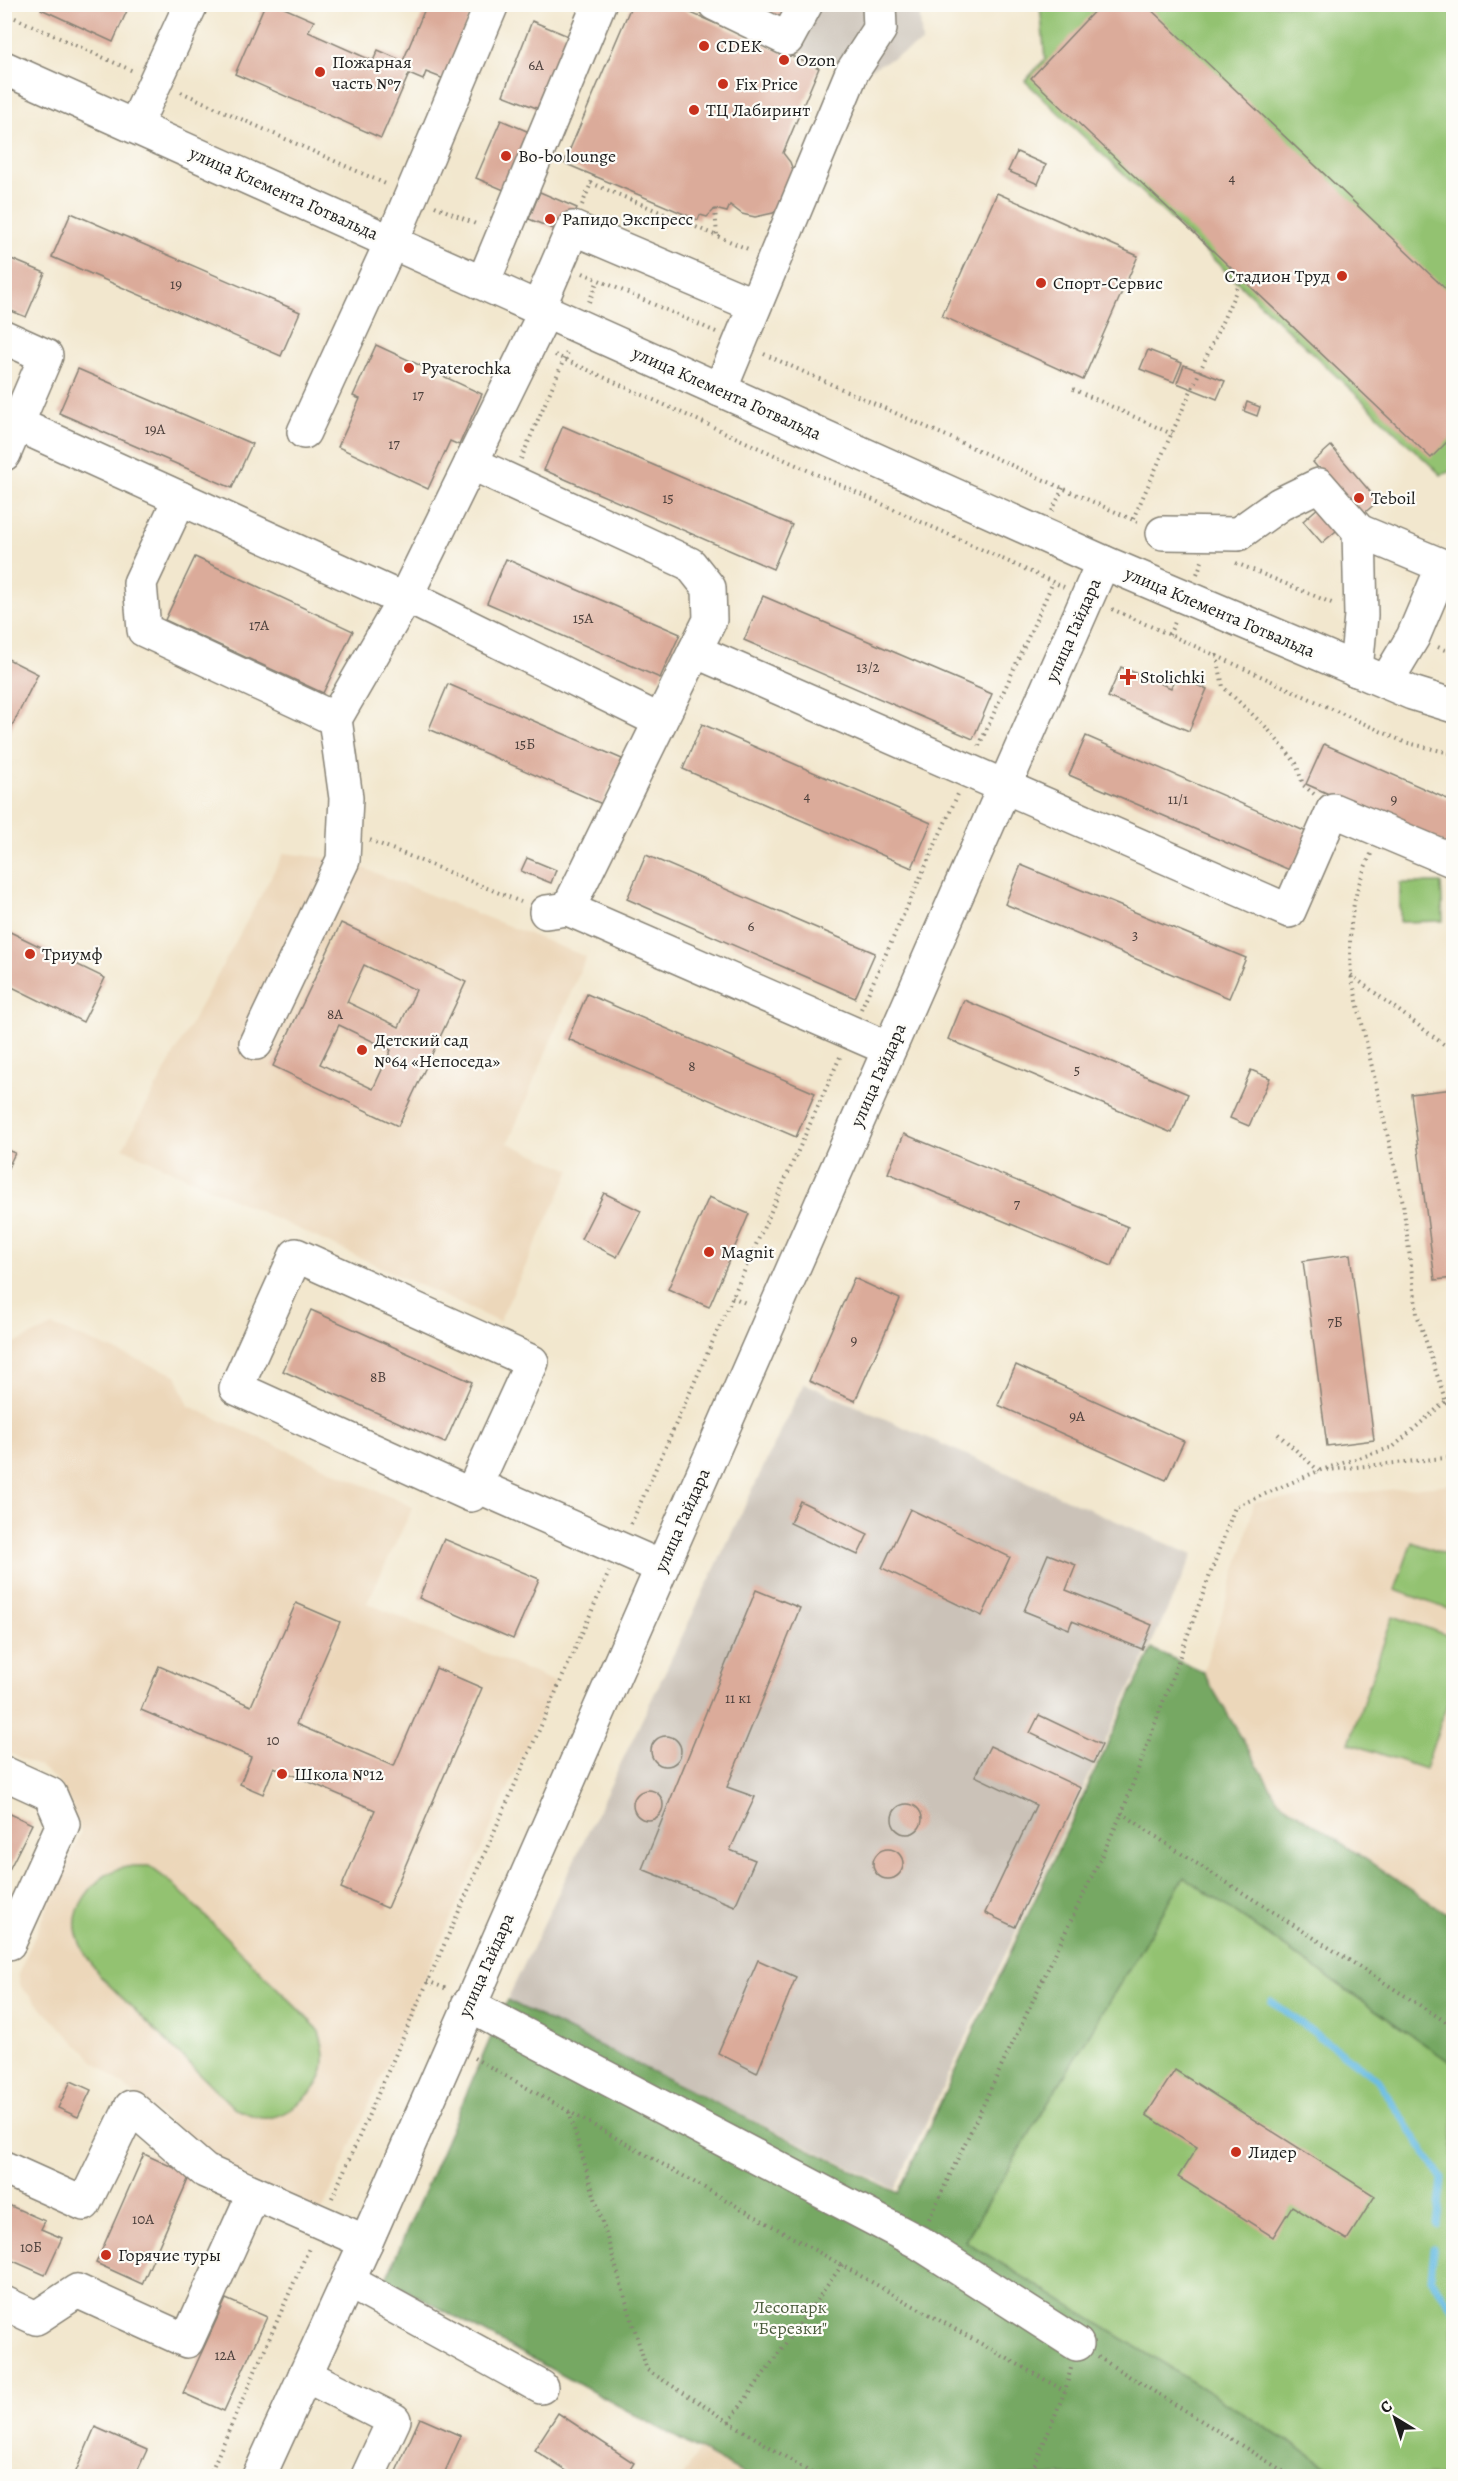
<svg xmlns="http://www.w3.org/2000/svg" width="1458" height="2481" viewBox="0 0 1458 2481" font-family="Alegreya,serif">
  <rect width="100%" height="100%" fill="#fdfcf7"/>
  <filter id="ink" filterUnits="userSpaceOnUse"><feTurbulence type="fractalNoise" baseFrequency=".0167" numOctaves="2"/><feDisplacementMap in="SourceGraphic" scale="12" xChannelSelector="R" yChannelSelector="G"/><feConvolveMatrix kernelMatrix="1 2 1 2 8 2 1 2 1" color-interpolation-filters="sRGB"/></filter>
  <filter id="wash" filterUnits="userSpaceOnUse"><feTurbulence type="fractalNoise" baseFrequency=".008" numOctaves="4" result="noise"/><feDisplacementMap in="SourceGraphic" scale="24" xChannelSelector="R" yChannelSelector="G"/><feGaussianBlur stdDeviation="1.35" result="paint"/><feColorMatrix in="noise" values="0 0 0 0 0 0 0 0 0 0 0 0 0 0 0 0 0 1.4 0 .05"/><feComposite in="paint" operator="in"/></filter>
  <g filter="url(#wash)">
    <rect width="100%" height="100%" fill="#f2e7ce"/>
    <g fill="#ecd7ba">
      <polygon points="284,853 343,860 586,957 508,1143 571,1170 499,1322 123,1148"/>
      <polygon points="53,1326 176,1375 189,1406 413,1507 367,1603 555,1682 321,2214 233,2175 95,2062 21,1987 18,1974 81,1833 71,1804 56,1780 42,1768 11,1754 5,1747 4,1348"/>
      <polygon points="1453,1484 1453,1918 1278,1800 1203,1672 1244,1545 1254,1502"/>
      <polygon points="700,2449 726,2464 747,2476 683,2476"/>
    </g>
    <g fill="#cbc2b8">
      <polygon points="696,5 919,5 922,43 859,75"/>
      <polygon points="804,1383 1193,1555 895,2189 507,2000"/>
    </g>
    <g fill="#93c271" stroke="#586f46" stroke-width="1.5">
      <polygon points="1040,5 1453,5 1453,471 1441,475 1025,81 1045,59"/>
      <polygon points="1400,883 1441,883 1443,921 1400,922"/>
      <polygon points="1412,1542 1453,1557 1453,1611 1395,1590"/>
      <polygon points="1393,1616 1453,1637 1453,1687 1425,1769 1349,1743"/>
      <path d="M133 1866H149L172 1883 318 2029C331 2064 324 2087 292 2108 284 2114 272 2119 262 2118 254 2117 243 2111 235 2109L99 1975C90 1962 81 1950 77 1934 70 1909 93 1880 115 1870 120 1868 127 1867 133 1866Z"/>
      <polygon points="1184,1877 1453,2064 1453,2476 1344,2476 965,2241"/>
    </g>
    <polygon fill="#76a863" stroke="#496240" stroke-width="1.5" points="1152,1649 1203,1672 1278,1800 1453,1918 1453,2064 1184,1877 965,2241 1344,2476 747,2476 386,2279 507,2000 898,2193"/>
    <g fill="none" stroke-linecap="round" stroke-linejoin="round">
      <g stroke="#66bbe2" stroke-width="7">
        <polyline points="1271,2001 1377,2079 1442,2179 1437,2224"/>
        <polyline points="1434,2248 1431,2278 1454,2310"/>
      </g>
    </g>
    <g id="blocks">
      <g fill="#dbab9a" fill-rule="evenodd">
        <polygon points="43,4 130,4 113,42 41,9"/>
        <polygon points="265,4 275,4 314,21 308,32 373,61 378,50 403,61 427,4 475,4 444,79 426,72 423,80 409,74 381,138 235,74"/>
        <polygon points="632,4 670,4 819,68 783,153 790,162 794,173 782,207 773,213 755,217 742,214 730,205 727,212 715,209 707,217 700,215 698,220 564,163"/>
        <polygon points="736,4 793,4 779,31"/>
        <polygon points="1101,4 1145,4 1454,297 1454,435 1431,458 1031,78"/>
        <polygon points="532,21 568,36 539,109 503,95"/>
        <polygon points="501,120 536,135 511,193 476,178"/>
        <polygon points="1017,152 1046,165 1038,184 1008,171"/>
        <polygon points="540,192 577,208 566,234 529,219"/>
        <polygon points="997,193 1138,256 1083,380 942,316"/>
        <polygon points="71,213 300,312 281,356 52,257"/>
        <polygon points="4,256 45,273 26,317 4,308"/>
        <polygon points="376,345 482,394 459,445 450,441 428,489 338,447 360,399 353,396"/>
        <polygon points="1148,350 1182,363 1174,382 1140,369"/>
        <polygon points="1184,365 1225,381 1217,399 1177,383"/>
        <polygon points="78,369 252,444 232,488 59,413"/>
        <polygon points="1247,402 1260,407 1257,416 1244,411"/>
        <polygon points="563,426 792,525 773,569 544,470"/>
        <polygon points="1331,446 1378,501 1360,517 1357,513 1322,543 1303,521 1337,491 1313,462"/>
        <polygon points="195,557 353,631 323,693 165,620"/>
        <polygon points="506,559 680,634 660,678 487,603"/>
        <polygon points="763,596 992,694 973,739 744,640"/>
        <polygon points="4,657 38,674 4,742"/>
        <polygon points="1121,667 1171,688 1175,676 1207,689 1189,731 1108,697"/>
        <polygon points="448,684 622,759 602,804 429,729"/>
        <polygon points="702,724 931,823 912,868 683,769"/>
        <polygon points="1086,736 1309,833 1292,871 1069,775"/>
        <polygon points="1324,744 1454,802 1454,849 1306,784"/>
        <polygon points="646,855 875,953 855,998 627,899"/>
        <polygon points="527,858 556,870 551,883 521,871"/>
        <polygon points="1021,865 1246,958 1229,998 1005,904"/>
        <path d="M341 923 466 982 398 1126 273 1066ZM364 965 416 990 399 1027 347 1002ZM339 1025 391 1050 373 1089 320 1064Z"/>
        <polygon points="4,929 105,978 83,1022 4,983"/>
        <polygon points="587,994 815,1093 796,1137 568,1039"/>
        <polygon points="964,1000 1188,1094 1172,1133 948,1039"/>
        <polygon points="1251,1070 1270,1078 1249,1126 1230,1118"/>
        <polygon points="1454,1089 1454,1278 1435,1280 1411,1094"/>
        <polygon points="904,1134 1128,1227 1112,1266 888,1173"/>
        <polygon points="4,1149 15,1153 4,1176"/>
        <polygon points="604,1193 641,1211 617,1257 581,1239"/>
        <polygon points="709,1197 749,1214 709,1307 668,1289"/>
        <polygon points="1350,1254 1374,1440 1327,1446 1303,1261"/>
        <polygon points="854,1278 900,1299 855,1401 809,1381"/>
        <polygon points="311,1310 472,1382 445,1443 283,1371"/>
        <polygon points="1016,1365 1184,1441 1166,1480 998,1405"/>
        <polygon points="800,1501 868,1534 858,1555 790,1523"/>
        <polygon points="910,1509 1010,1557 982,1616 882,1568"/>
        <polygon points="444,1539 539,1579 513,1639 419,1598"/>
        <polygon points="1048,1554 1076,1565 1066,1590 1152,1625 1142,1649 1072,1621 1069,1629 1024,1611"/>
        <polygon points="756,1590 800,1608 727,1787 755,1797 730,1850 755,1860 735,1906 642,1869"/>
        <polygon points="296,1603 340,1622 296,1724 394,1766 436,1668 482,1688 387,1908 341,1888 375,1810 274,1767 263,1794 240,1784 251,1757 141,1710 159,1666 251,1706"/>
        <polygon points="1039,1715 1102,1745 1093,1763 1030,1733"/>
        <circle cx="666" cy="1751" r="15"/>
        <polygon points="990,1746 1081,1788 1015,1927 985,1913 1036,1805 975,1776"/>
        <circle cx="648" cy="1805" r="15"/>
        <circle cx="907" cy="1819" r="15"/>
        <polygon points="4,1811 32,1824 4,1880"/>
        <circle cx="888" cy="1864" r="15"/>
        <polygon points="758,1960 796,1977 757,2073 718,2053"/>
        <polygon points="1175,2070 1375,2196 1347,2240 1292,2206 1273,2237 1178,2177 1197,2147 1146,2115"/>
        <polygon points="71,2081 91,2090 78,2117 58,2108"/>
        <polygon points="144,2154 190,2175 142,2284 96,2263"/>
        <polygon points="4,2203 45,2221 41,2229 62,2238 45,2275 4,2257"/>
        <polygon points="226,2299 267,2317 224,2411 183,2393"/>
        <polygon points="558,2413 634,2463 626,2476 574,2476 534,2450"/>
        <polygon points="420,2418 461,2436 443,2476 394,2476"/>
        <polygon points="95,2427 147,2450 135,2476 74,2476"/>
      </g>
    </g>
  </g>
  <g filter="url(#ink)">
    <use href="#blocks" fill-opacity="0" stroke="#878275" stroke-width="1.5"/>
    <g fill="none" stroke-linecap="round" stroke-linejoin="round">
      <defs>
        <g id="minor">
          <polyline points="715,4 787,39 806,4"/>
          <polyline points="4,68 1103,562 1412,693 1454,706"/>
          <polyline points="135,126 191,4"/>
          <polyline points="483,283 599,4"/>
          <polyline points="538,309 573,228 754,305"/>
          <polyline points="4,337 46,356 4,454"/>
          <polyline points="720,390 852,72 880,29 879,4"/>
          <polyline points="17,424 404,600 545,312"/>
          <polyline points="304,432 392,241 492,4"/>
          <polyline points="471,463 690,564 709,588 710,620 568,909 546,912"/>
          <polyline points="180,498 140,583 144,630 335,719 404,600"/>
          <polyline points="1359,531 1443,566 1413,637 1386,682"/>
          <polyline points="1163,533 1238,534 1280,504 1319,485 1359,531 1361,615 1356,670"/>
          <polyline points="406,596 660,721"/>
          <polyline points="695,651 1289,911 1333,810 1454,861"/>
          <polyline points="568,909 889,1049"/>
          <polyline points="256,1043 343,860 346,798 335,719"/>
          <polygon points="296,1255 532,1362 471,1495 236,1388"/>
          <polyline points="475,1485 661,1567"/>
          <polyline points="4,1773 50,1794 63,1824 9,1943 4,1943"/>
          <polyline points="468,2005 918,2242 1077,2344"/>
          <polyline points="4,2168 84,2204 131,2107 205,2171 366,2242"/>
          <polyline points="348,2281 541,2387"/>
          <polyline points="4,2303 36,2318 77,2291 187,2341 254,2193"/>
          <polyline points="305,2375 394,2420 368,2476"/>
          <polyline points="259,2476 366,2242 1103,562"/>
        </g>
      </defs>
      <use href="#minor" stroke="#878275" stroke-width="36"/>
      <g stroke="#878275" stroke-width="4" stroke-dasharray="1.5 4.5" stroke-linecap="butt">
        <polyline points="4,13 133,71"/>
        <polyline points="181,92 388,185"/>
        <polyline points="591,183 748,249"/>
        <polyline points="582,205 594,176"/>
        <polyline points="435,206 478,225"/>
        <polyline points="715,209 717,236"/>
        <polyline points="583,273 716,332"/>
        <polyline points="589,302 598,280"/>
        <polyline points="764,354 1140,523"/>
        <polyline points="555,355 1064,587"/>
        <polyline points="1073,389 1172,434"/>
        <polyline points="521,459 568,350"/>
        <polyline points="1052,511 1063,488"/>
        <polyline points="1133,519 1242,278"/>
        <polyline points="1236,563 1334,604"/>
        <polyline points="1197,574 1203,559"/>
        <polyline points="1112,609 1217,656"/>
        <polyline points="1169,635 1175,622"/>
        <polyline points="1438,647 1454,654"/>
        <polyline points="979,746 1053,582"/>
        <polyline points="1314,794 1303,785 1296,763 1267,728 1223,687 1217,656 1404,742 1454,754"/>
        <polyline points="370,840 521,902"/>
        <path d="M1371 854C1351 896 1348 929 1351 975L1403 1203 1417 1314 1446 1402 1454 1418"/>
        <polyline points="1351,975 1454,1052"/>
        <polyline points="861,1009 958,794"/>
        <polyline points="732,1297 748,1304"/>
        <polyline points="1454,1394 1393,1447 1318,1471 1235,1507 1122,1813 1174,1849 1454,2027"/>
        <polyline points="1278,1434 1319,1471"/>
        <polyline points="1327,1470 1454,1457"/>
        <polyline points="631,1524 840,1057"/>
        <polyline points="427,1981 447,1989"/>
        <polyline points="474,2058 1065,2391"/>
        <polyline points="569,2112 647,2370 816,2476"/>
        <polyline points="332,2198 609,1572"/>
        <polyline points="929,2219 1122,1813"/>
        <polyline points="1098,2357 1291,2476"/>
        <polyline points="729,2422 842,2265"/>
        <polyline points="209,2476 310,2246"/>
        <polyline points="1030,2476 1065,2391 1071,2368"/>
      </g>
      <use href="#minor" stroke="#fff" stroke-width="33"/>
    </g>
  </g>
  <g fill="#c8321e" stroke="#fdfcf7" stroke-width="2">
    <circle cx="704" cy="46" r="6"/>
    <circle cx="784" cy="60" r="6"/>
    <circle cx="320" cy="72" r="6"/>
    <circle cx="723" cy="84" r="6"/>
    <circle cx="694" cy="110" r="6"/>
    <circle cx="506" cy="156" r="6"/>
    <circle cx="550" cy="219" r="6"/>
    <circle cx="1342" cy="276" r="6"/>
    <circle cx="1041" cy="283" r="6"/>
    <circle cx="409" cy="368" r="6"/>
    <circle cx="1359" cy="498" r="6"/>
    <path d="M1125 668h6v6h6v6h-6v6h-6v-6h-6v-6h6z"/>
    <circle cx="30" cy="954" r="6"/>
    <circle cx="362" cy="1050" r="6"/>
    <circle cx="709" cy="1252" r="6"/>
    <circle cx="282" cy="1774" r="6"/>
    <circle cx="1236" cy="2152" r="6"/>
    <circle cx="106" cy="2255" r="6"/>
  </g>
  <g text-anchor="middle" stroke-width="4.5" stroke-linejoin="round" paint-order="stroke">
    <g font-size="15" fill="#4c403c">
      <text x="536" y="70">6А</text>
      <text x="1232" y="183">4</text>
      <text x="176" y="289">19</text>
      <text x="418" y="400">17</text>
      <text x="155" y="434">19А</text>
      <text x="394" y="449">17</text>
      <text x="668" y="503">15</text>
      <text x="583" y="623">15А</text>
      <text x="259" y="630">17А</text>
      <text x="868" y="672">13/2</text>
      <text x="525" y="749">15Б</text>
      <text x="807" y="801">4</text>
      <text x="1178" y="804">11/1</text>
      <text x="1394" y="804">9</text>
      <text x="751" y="931">6</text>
      <text x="1135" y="940">3</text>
      <text x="335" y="1019">8А</text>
      <text x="692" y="1071">8</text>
      <text x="1077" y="1075">5</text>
      <text x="1017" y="1209">7</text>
      <text x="1335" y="1327">7Б</text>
      <text x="854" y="1345">9</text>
      <text x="378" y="1382">8В</text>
      <text x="1077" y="1421">9А</text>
      <text x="738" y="1703">11 к1</text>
      <text x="273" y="1745">10</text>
      <text x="143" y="2224">10А</text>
      <text x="31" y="2252">10Б</text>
      <text x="225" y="2360">12А</text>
    </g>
    <g font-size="18" fill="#1c1c1c" stroke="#fdfcf7" text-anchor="start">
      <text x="716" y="52">CDEK</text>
      <text x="796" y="66">Ozon</text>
      <text x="332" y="68">Пожарная<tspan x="332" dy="21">часть №7</tspan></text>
      <text x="735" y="90">Fix Price</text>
      <text x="706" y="116">ТЦ Лабиринт</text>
      <text x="518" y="162">Bo-bo lounge</text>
      <text x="562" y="225">Рапидо Экспресс</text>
      <text x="1330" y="282" text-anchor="end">Стадион Труд</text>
      <text x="1053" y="289">Спорт-Сервис</text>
      <text x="421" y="374">Pyaterochka</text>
      <text x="1371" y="504">Teboil</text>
      <text x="1140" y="683">Stolichki</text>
      <text x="42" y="960">Триумф</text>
      <text x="374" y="1046">Детский сад<tspan x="374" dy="21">№64 «Непоседа»</tspan></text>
      <text x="721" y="1258">Magnit</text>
      <text x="294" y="1780">Школа №12</text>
      <text x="1248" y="2158">Лидер</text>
      <text x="118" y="2261">Горячие туры</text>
    </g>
    <g font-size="18" fill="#1c1c1c" stroke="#fdfcf7">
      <text transform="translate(284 193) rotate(24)" y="6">улица Клемента Готвальда</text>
      <text transform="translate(727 393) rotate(24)" y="6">улица Клемента Готвальда</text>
      <text transform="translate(1220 612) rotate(23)" y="6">улица Клемента Готвальда</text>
      <text transform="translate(1073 630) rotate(-66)" y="6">улица Гайдара</text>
      <text transform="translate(878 1075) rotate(-66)" y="6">улица Гайдара</text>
      <text transform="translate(682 1520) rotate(-66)" y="6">улица Гайдара</text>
      <text transform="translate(486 1965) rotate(-66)" y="6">улица Гайдара</text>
    </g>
    <g font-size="18" fill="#4c5e3e" stroke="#fdfcf7">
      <text x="790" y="2313">Лесопарк<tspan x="790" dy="21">"Березки"</tspan></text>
    </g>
  </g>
  <rect width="1458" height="2481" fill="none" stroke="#fdfcf7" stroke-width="24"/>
  <g transform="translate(1395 2418) rotate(322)" stroke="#fdfcf7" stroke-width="4.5" paint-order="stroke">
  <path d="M0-4.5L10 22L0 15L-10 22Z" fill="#1c1c1c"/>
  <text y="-9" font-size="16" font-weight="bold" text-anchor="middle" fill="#1c1c1c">С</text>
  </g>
</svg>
